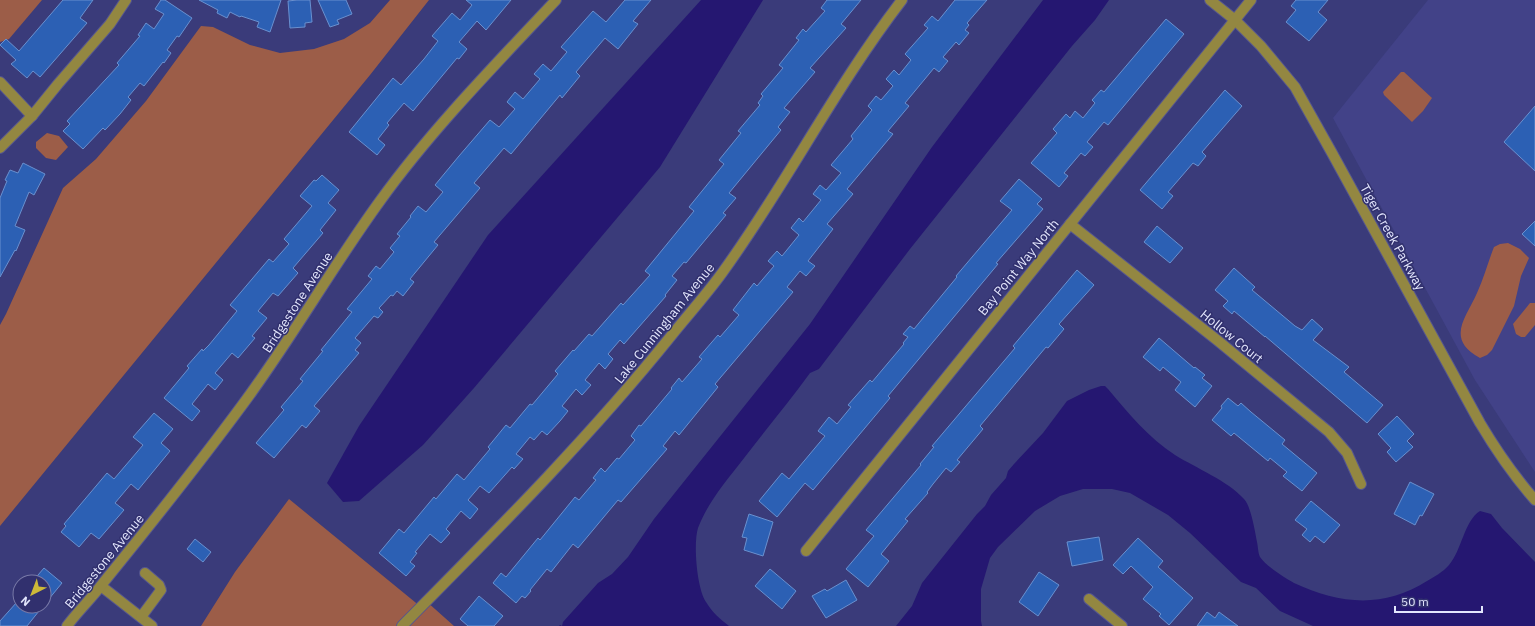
<svg xmlns="http://www.w3.org/2000/svg" width="1535" height="626" viewBox="0 0 1535 626" font-family="'IBM Plex Sans',sans-serif">
  <rect width="100%" height="100%" fill="#3a3b7a"/>
  <polygon fill="#424288" points="1428,0 1535,0 1535,472 1475,380 1333,118"/>
  <g fill="#9c5d48">
    <polygon points="0,0 42,0 9,39 0,42"/>
    <polygon points="390,0 429,0 370,75 0,526 0,325 6,314 63,188 96,159 146,101 201,26 213,27 250,45 280,53 314,49 344,39 370,23"/>
    <polygon points="1401,72 1404,72 1432,98 1423,111 1412,122 1384,95 1383,92"/>
    <polygon points="47,133 59,136 68,147 56,160 46,158 36,148 36,142"/>
    <path d="M1508 243 1520 249 1529 258 1521 276 1514 306 1492 350 1487 355 1480 358C1445 339 1466 318 1477 293 1484 278 1488 262 1494 247L1500 244Z"/>
    <polygon points="1530,303 1535,303 1535,325 1525,337 1521,337 1516,334 1513,324"/>
    <polygon points="289,499 421,607 426,601 454,626 201,626 235,572"/>
  </g>
  <g fill="#251771">
    <polygon points="701,0 763,0 660,167 474,388 423,445 359,501 343,502 327,483 359,426 488,235"/>
    <path d="M1043 0H1109L1095 20 1072 46 910 249 819 369 810 373C788 403 764 432 741 462 725 482 707 504 698 528 693 544 697 589 706 602 712 612 720 619 729 626H559L560 625 562 626 563 622 598 583 612 574 628 557 654 519 810 324 932 147Z"/>
    <path d="M1101 386H1105L1108 389C1128 413 1149 438 1175 455 1196 468 1228 481 1244 499 1251 506 1255 532 1257 542 1258 546 1258 553 1260 557 1266 566 1285 578 1294 583 1339 604 1383 609 1427 581 1434 577 1443 572 1449 565 1462 550 1464 521 1480 511L1491 514 1502 528 1535 562V626H1313L1280 611 1256 588 1241 582 1190 533 1168 515 1130 493 1112 489H1083L1060 496 1035 511 998 547 990 558 981 589V621L982 626H896L912 606 922 583 977 514 985 506 991 495 1006 478 1008 471 1014 464 1043 433 1067 401 1089 390Z"/>
  </g>
  <g fill="#2c60b4" stroke="#6990cf">
    <polygon points="63,0 93,0 80,18 87,23 40,77 33,71 27,78 11,64 16,60 0,45 6,39 19,51"/>
    <polygon points="161,0 165,0 192,18 179,37 177,36 167,50 171,53 164,63 163,62 144,86 140,83 128,97 131,100 120,114 105,130 103,128 83,149 63,131 70,124 67,121 119,65 117,63 140,36 138,35 146,23 154,29 164,14 155,9"/>
    <polygon points="199,0 281,0 270,32 257,27 259,22 241,16 240,17 230,12 227,18 217,13 218,10"/>
    <polygon points="297,0 310,0 312,22 305,23 305,27 290,28 288,1"/>
    <polygon points="318,0 346,0 352,14 337,20 339,24 330,27"/>
    <polygon points="466,0 511,0 486,30 477,21 459,42 467,49 459,59 457,58 413,111 404,103 387,123 389,125 378,139 385,145 377,155 349,132 393,78 401,85 424,59 438,41 432,36 452,13 460,20 472,5"/>
    <polygon points="625,0 651,0 633,21 638,24 618,49 605,38 576,72 580,76 562,98 560,95 511,154 504,148 474,183 480,188 434,242 438,245 410,279 414,282 403,296 397,291 393,296 391,295 379,308 383,312 378,318 374,316 355,338 361,343 355,350 359,353 314,406 320,411 306,428 302,425 274,458 256,443 284,410 281,407 303,381 300,379 323,351 321,350 352,312 347,309 372,279 368,276 376,266 380,269 394,252 390,248 400,236 397,234 411,217 410,216 418,206 426,212 443,192 435,185 459,156 490,120 499,127 515,109 507,102 515,92 523,99 540,79 534,74 543,64 551,71 567,52 561,47 593,11 606,22"/>
    <polygon points="827,0 861,0 841,24 846,28 810,68 815,72 784,108 790,112 778,127 781,130 729,193 736,198 723,213 726,215 686,263 684,262 672,276 677,280 665,295 666,296 624,344 620,340 608,354 613,359 605,369 599,363 585,380 591,385 582,395 576,389 562,406 568,411 560,421 547,435 542,431 534,440 530,437 516,454 523,459 514,469 512,467 489,493 480,486 468,500 478,509 470,519 461,511 446,529 450,533 441,543 430,534 415,552 417,553 410,562 415,566 406,576 379,553 399,529 404,533 434,497 436,499 457,474 464,480 490,449 488,447 506,425 510,428 530,404 532,405 558,374 555,371 573,350 574,351 589,334 592,336 621,303 623,305 650,275 645,271 694,211 689,207 724,164 719,160 741,133 738,131 760,105 758,103 763,96 761,94 783,68 779,65 799,40 796,38 803,29 806,32 825,11 821,8"/>
    <polygon points="955,0 987,0 967,23 969,25 965,30 969,33 959,45 956,42 943,57 948,61 939,72 934,68 905,103 909,106 888,131 893,134 847,189 853,194 827,224 833,229 808,261 815,266 806,276 800,271 787,287 793,292 715,384 718,387 679,435 675,431 663,446 667,449 621,502 618,500 578,548 573,544 551,572 547,569 530,590 531,591 525,598 522,596 516,603 493,583 501,573 506,577 538,538 540,540 575,497 579,500 596,480 593,478 601,468 605,472 617,458 619,459 635,440 631,436 639,425 641,426 672,389 671,388 679,378 682,382 702,359 699,357 718,335 720,337 739,315 733,310 754,283 757,286 774,266 768,261 777,251 782,256 799,235 791,228 799,218 803,222 821,200 813,194 820,185 826,190 841,173 831,165 853,139 851,136 872,110 868,106 876,96 881,100 893,86 886,79 894,70 899,75 911,60 905,54 928,28 924,25 932,16 938,21"/>
    <polygon points="1296,0 1328,0 1318,12 1327,20 1309,41 1286,22 1296,10 1291,6"/>
    <polygon points="1166,19 1184,34 1108,125 1104,122 1087,142 1093,147 1085,156 1081,153 1064,173 1068,176 1059,187 1031,163 1057,133 1053,129 1066,114 1070,118 1075,111 1083,118 1095,103 1092,100 1101,90 1104,92"/>
    <polygon points="1225,90 1242,106 1202,152 1206,156 1198,166 1193,163 1168,192 1173,196 1162,209 1140,190"/>
    <polygon points="1535,106 1535,171 1504,142"/>
    <polygon points="23,163 45,174 34,195 29,192 15,226 25,230 16,251 15,250 0,277 0,198 7,181 5,180 10,170 18,173"/>
    <polygon points="322,175 339,190 328,203 336,210 320,230 323,233 293,268 298,273 278,296 273,293 258,311 267,318 252,336 255,338 238,358 232,353 215,373 223,380 215,390 208,384 192,404 200,411 192,421 164,398 189,368 187,366 202,349 203,351 209,345 237,311 230,305 269,259 273,262 289,244 284,239 312,206 300,196 314,180 316,181"/>
    <polygon points="1019,179 1042,199 1037,204 1043,209 996,263 998,264 888,396 890,398 813,490 805,483 777,517 759,501 782,473 789,479 825,436 818,431 829,417 837,424 851,407 848,405 870,380 872,382 904,344 903,343 908,337 903,334 910,326 914,329 957,277 956,276 1012,210 1000,201"/>
    <polygon points="1535,221 1535,246 1522,234"/>
    <polygon points="1157,226 1183,248 1170,263 1144,242"/>
    <polygon points="1234,268 1255,287 1252,290 1295,326 1302,330 1312,319 1323,329 1313,340 1349,367 1344,372 1383,405 1367,423 1265,336 1265,337 1234,311 1232,314 1223,306 1228,301 1215,290"/>
    <polygon points="1077,270 1094,285 1059,324 1064,329 1048,348 1046,347 980,426 983,429 957,460 960,462 951,472 946,468 933,484 927,492 928,493 905,519 908,521 881,554 889,561 868,587 846,569 874,536 866,530 921,465 920,464 934,447 932,446 1015,348 1013,346"/>
    <polygon points="1159,338 1194,368 1195,367 1205,375 1202,378 1212,386 1195,407 1175,390 1181,382 1163,367 1160,371 1143,357"/>
    <polygon points="1228,398 1238,406 1241,403 1251,412 1285,440 1282,444 1317,473 1302,491 1283,476 1287,472 1270,458 1268,461 1234,433 1231,436 1212,420 1222,408 1221,406"/>
    <polygon points="154,413 173,429 161,443 170,451 138,490 131,484 115,503 124,510 99,539 91,533 79,547 61,532 66,526 64,524 107,473 114,479 143,445 133,437"/>
    <polygon points="1397,416 1414,434 1407,441 1413,447 1396,462 1387,452 1391,448 1378,434"/>
    <polygon points="1410,482 1434,494 1422,516 1420,515 1415,525 1394,514"/>
    <polygon points="1311,501 1340,525 1324,543 1315,536 1310,542 1302,535 1307,529 1295,520"/>
    <polygon points="749,514 773,522 763,556 744,550 747,538 742,537"/>
    <polygon points="1099,537 1103,560 1072,566 1067,542"/>
    <polygon points="1138,538 1163,561 1158,567 1193,598 1169,625 1159,616 1161,614 1143,599 1153,587 1131,566 1123,574 1113,565"/>
    <polygon points="195,539 211,552 203,562 187,549"/>
    <polygon points="44,568 62,583 44,605 44,582 32,582"/>
    <polygon points="770,569 796,591 782,609 755,586"/>
    <polygon points="1039,572 1059,585 1038,616 1019,602"/>
    <polygon points="846,580 857,600 826,618 812,596 825,589 827,591"/>
    <polygon points="479,596 503,616 494,626 468,626 460,619"/>
    <polygon points="17,602 20,606 43,606 27,626 0,626 0,621"/>
    <polygon points="1207,612 1215,618 1219,612 1238,626 1197,626"/>
  </g>
  <g fill="none" stroke-linecap="round" stroke-linejoin="round">
    <defs>
      <g id="minor">
        <path d="M1210 0 1235 20 1261 46 1295 87 1332 153 1480 423C1496 450 1514 476 1535 500"/>
        <polyline points="0,82 32,116"/>
        <polyline points="0,148 32,116 58,84 110,24 126,0"/>
        <polyline points="1070,224 1217,340 1329,432 1347,453 1361,484"/>
        <polyline points="806,551 1251,0"/>
        <polyline points="101,586 152,626"/>
        <polyline points="1089,599 1122,626"/>
        <polyline points="141,617 161,590 159,585 145,573"/>
        <path d="M67 626C78 611 92 598 103 583 151 524 198 465 243 404 292 338 332 267 380 201 432 129 495 65 556 0"/>
        <path d="M402 626C495 532 588 439 671 336 688 315 706 295 722 273 786 185 835 87 902 0"/>
      </g>
    </defs>
    <use href="#minor" stroke="#55568f" stroke-width="12"/>
    <use href="#minor" stroke="#938741" stroke-width="10"/>
  </g>
  <g text-anchor="middle" stroke-width="3" stroke-linejoin="round" paint-order="stroke">
    <g font-size="13" fill="#e3e6fd" stroke="#31306e">
      <text transform="translate(1393 237) rotate(61)" y="5">Tiger Creek Parkway</text>
      <text transform="translate(1018 267) rotate(-51)" y="5">Bay Point Way North</text>
      <text transform="translate(297 302) rotate(-57)" y="5">Bridgestone Avenue</text>
      <text transform="translate(664 323) rotate(-51)" y="5">Lake Cunningham Avenue</text>
      <text transform="translate(1232 336) rotate(39)" y="5">Hollow Court</text>
      <text transform="translate(104 561) rotate(-51)" y="5">Bridgestone Avenue</text>
    </g>
  </g>
  <g transform="translate(32 594) rotate(222)"><circle r="19" fill="#31306e" stroke="#7879a7"/>
  <path d="M0-3L7 15L0 10L-7 15Z" fill="#cdb938"/>
  <text y="-6" font-size="11" font-weight="bold" text-anchor="middle" fill="#e3e6fd">N</text>
  </g>
  <path d="M1395 606v6h87v-6" fill="none" stroke="#e3e6fd" stroke-width="2"/>
  <text x="1401" y="606" font-size="12" fill="#e3e6fd" stroke="#31306e" stroke-width="3" paint-order="stroke">50 m</text>
</svg>
